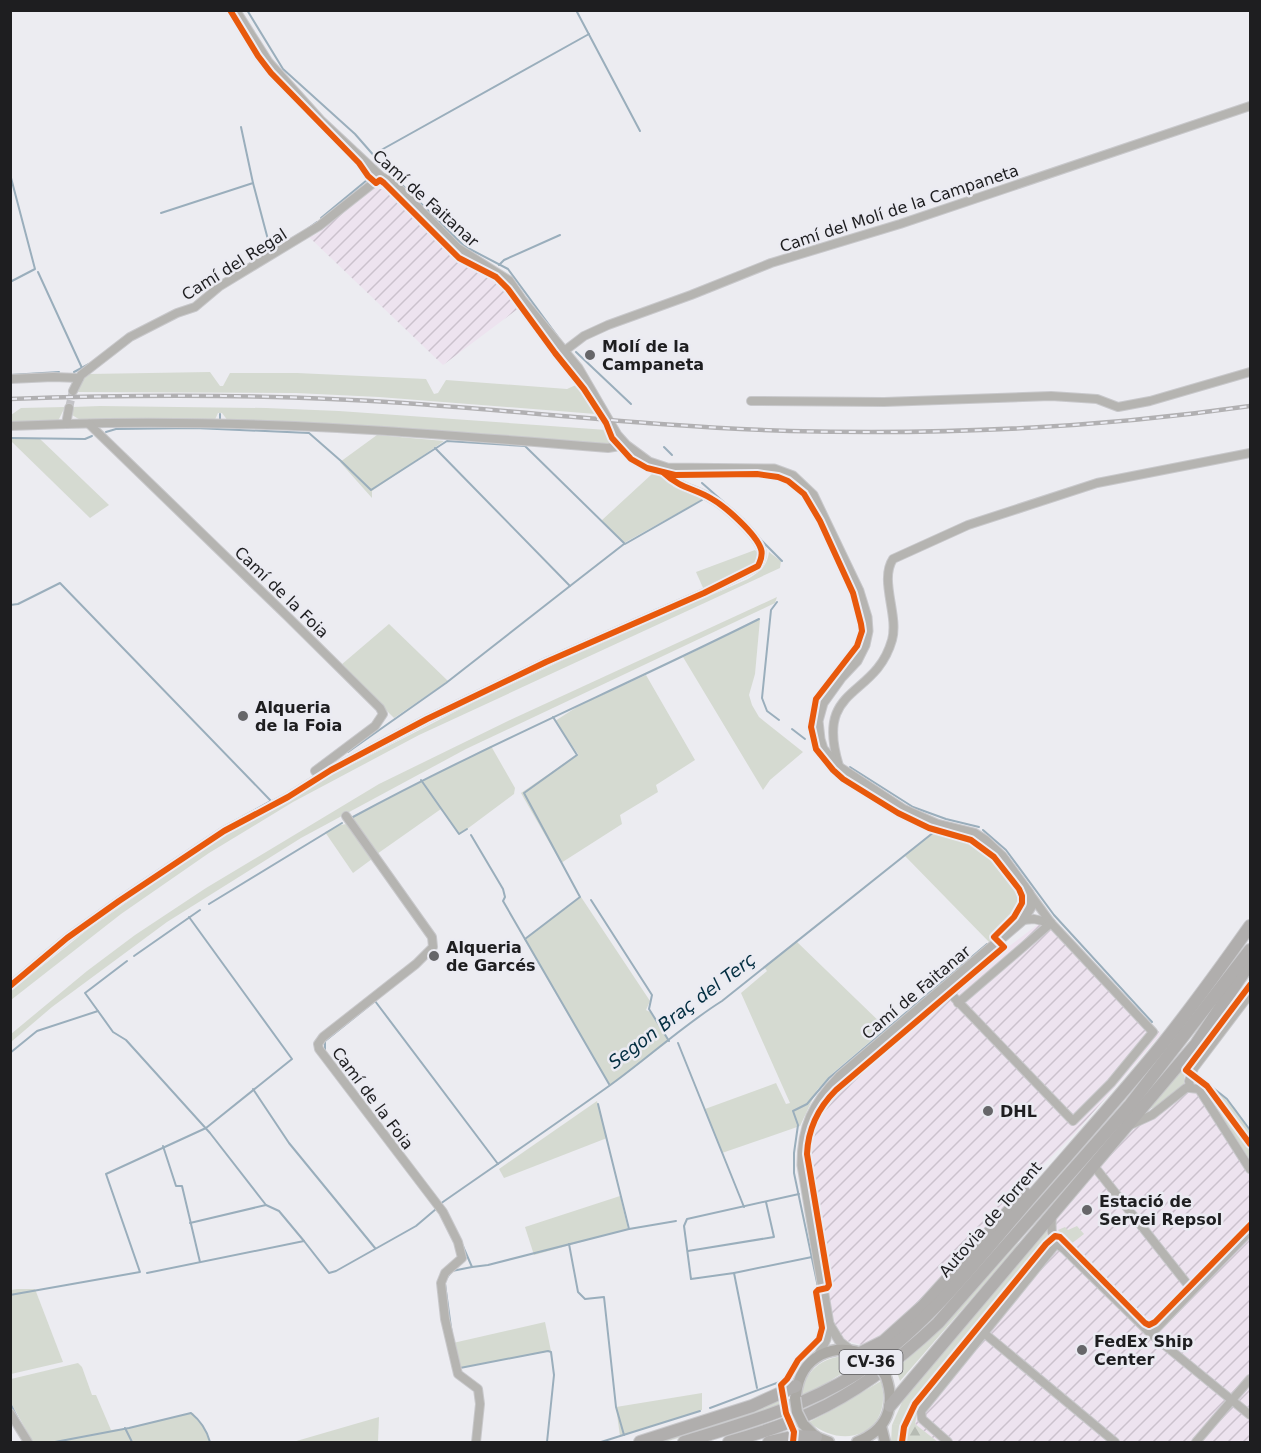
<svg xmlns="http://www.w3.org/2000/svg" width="1261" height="1453" viewBox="0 0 1261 1453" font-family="'DejaVu Sans',sans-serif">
  <defs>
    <pattern id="industrial-furrows" width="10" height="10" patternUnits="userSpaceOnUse" patternTransform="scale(1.5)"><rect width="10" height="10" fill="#ede3ef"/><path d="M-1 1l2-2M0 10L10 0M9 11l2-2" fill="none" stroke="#cbc2cd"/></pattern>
    <pattern id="forest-firs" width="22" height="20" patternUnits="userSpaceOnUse" patternTransform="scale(1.5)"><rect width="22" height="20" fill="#d5dad1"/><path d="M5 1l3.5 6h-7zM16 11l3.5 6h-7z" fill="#b6bbb3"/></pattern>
  </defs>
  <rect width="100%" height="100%" fill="#ececf1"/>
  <g fill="url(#industrial-furrows)">
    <polygon points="376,188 389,191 450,253 471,268 490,276 502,285 519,308 443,365 309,237 315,235 372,189"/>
    <polygon points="1049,916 1161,1034 1076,1132 1036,1172 922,1305 873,1343 862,1345 843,1340 833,1326 805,1149 810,1126 819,1108 830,1091 896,1032"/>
    <polygon points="1186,1088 1199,1089 1250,1169 1250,1442 938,1442 915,1424 918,1409 1037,1258 1046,1244 1048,1225 1086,1180 1142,1120"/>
  </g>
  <g fill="#d5dad1">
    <polygon points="210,372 220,386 223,386 230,373 297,373 426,379 434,394 438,393 446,380 567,389 578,384 596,414 379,397 296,393 78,392 80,383 88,374"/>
    <polygon points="100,406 266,408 339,411 607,430 611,441 608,444 599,445 429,430 228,421 222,413 218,413 214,422 82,421 72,415 73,407"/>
    <polygon points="65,407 58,421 11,423 11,415 21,408"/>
    <polygon points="377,435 444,441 372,491 372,498 340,462"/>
    <polygon points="11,437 39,438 109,505 90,518 11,441"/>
    <polygon points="652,474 660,475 674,487 703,499 624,543 601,521"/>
    <polygon points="755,550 759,555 755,568 704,590 696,572"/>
    <path d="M769 552 781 561 780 568 419 735 293 802 209 853 121 914 11 1000V991L87 930 212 843 326 778 474 702 561 661 748 579C760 571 767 567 769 552Z"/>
    <polygon points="777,597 775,603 466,749 301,838 167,922 52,1007 11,1042 11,1034 87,971 135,935 206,888 379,784 510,720"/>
    <polygon points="760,619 755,674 749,695 752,705 759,717 803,752 770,780 763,790 683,657"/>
    <polygon points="389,624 448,681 394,718 341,665"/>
    <polygon points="646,675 695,760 656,785 658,792 620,815 622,824 561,863 521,793 578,754 555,721 580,705"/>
    <polygon points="491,746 515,788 514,794 459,835 441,809 377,854 351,818"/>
    <polygon points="347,824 372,859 353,873 325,832 340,825"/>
    <path d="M934 832C948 835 962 838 974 844 989 851 1024 888 1019 905 1015 917 1000 927 991 936L993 940 989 942 905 856Z"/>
    <polygon points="581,897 650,1001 646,1010 650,1012 669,1041 610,1086 524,939"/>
    <polygon points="796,941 886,1028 833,1073 817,1090 800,1126 722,1153 705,1109 776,1083 786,1104 790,1103 741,993 767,971 764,967"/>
    <polygon points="1180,1069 1185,1073 1184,1084 1160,1105 1147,1110"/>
    <polygon points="1205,1080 1235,1108 1250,1130 1250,1160 1201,1084"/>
    <polygon points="597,1101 607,1138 504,1178 499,1169"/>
    <polygon points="620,1196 628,1229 534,1255 525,1227"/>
    <polygon points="1048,1225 1046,1244 1037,1258 1037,1263 918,1408 915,1424 892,1425 907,1391"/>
    <polygon points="1077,1226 1084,1234 1071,1244 1058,1230 1065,1227 1068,1230"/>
    <polygon points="1018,1243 1019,1244 900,1381 896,1369 927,1342"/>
    <polygon points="17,1289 35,1289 63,1362 11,1374 11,1290"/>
    <polygon points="545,1322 551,1351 459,1368 453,1343"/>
    <path d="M845 1356 862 1361 820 1387 801 1395C805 1371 822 1357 845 1356Z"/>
    <polygon points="78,1363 82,1367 92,1395 96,1395 111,1430 123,1429 193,1413 204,1428 210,1442 33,1442 11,1403 11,1379"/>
    <path d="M881 1381C894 1431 846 1453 809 1422L836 1408Z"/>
    <polygon points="702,1393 702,1410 620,1436 616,1407"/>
    <polygon points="782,1398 783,1404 742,1419 665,1442 655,1442"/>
    <polygon points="379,1417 378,1442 293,1442"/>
  </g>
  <polygon fill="url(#forest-firs)" points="899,1424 915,1424 938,1442 891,1442 892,1425"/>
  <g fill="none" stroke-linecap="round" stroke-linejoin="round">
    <g stroke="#9aaebc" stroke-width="2">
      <polyline points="247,10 283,69 355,134 383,166 464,246 508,269 558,337"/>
      <polyline points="576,10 640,131"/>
      <polyline points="374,154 589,34"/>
      <polyline points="10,174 35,269 10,282"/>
      <polyline points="253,183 271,251"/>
      <polyline points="161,213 253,183 241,127"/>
      <polyline points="321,218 367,180"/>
      <polyline points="306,230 317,222"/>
      <polyline points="281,245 299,234"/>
      <polyline points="499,265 504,260 560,235"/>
      <polyline points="38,272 82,368"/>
      <polyline points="576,352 631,404"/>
      <polyline points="74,372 89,364"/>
      <polyline points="10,375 59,372"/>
      <polyline points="220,421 220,414"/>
      <polyline points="106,432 116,429 195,428 309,433 341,461 371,490 447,441 525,446 625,544 702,500"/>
      <polyline points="10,438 85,439 92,436"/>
      <polyline points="664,447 672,455"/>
      <polyline points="435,448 570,586 624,544"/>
      <polyline points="702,483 744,520"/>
      <polyline points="757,536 782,561"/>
      <polyline points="777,602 771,610 762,698 767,711 779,720"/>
      <polyline points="10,605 18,604 60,583 271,801 242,817"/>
      <polyline points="792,729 805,739"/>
      <polyline points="348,752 446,683 570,586"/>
      <polyline points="850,767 913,807 946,819 979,827"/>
      <polyline points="421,780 459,834 467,829"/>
      <path d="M351 818C484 746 623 687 759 619"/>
      <polyline points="983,830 1006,850 1054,915 1152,1022"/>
      <polyline points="471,835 503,889 505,897 503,901 609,1084"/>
      <polyline points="591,900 652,995 649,1009 669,1041"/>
      <polyline points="209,904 342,823"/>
      <polyline points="525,939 580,897 524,793 577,755 553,717"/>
      <polyline points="134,956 200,910"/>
      <polyline points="98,1011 113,1032 126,1040 210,1133 266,1205 279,1211 304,1241"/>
      <polyline points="678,1043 744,1207"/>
      <polyline points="325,1051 325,1041 375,1001 498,1164"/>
      <polyline points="10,1053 37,1031 98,1011 85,993 127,961"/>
      <polyline points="1198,1076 1227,1099 1250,1130"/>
      <polyline points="253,1089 289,1143 375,1248"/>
      <polyline points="598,1104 629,1229"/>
      <polyline points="163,1146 176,1186 182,1186 200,1262"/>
      <path d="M440 1204C496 1165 553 1126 609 1086 647 1059 682 1026 722 1001L934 832"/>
      <polyline points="190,1223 266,1205"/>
      <polyline points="462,1244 472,1267 488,1265 629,1229 676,1221"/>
      <polyline points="569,1244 578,1292 585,1299 604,1297 616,1407 624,1435"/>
      <polyline points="688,1251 774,1237 766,1202"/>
      <polyline points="147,1273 304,1241 329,1273 336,1271 416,1226 436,1209"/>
      <polyline points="734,1273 812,1257"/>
      <polyline points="446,1279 452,1271 472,1267"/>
      <polyline points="445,1284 452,1335"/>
      <polyline points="10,1295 140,1272 106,1174 206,1128 292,1059 189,917"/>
      <polyline points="460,1368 548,1351 551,1352 554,1375 547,1442"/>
      <polyline points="757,1388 734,1273 691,1279 684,1226 687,1219 799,1194"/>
      <polyline points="10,1403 18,1419"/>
      <polyline points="710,1408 782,1381 795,1361 816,1341 820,1330 814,1289 818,1287 794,1173 794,1153 798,1125 793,1111 807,1104 829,1078 987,944"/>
      <polyline points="125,1428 132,1442"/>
      <path d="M55 1442 129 1428 191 1413C201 1421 207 1431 210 1442"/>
      <polyline points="601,1442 700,1411"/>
    </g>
    <polyline stroke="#c3c3c7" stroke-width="8" stroke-dasharray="8 4" stroke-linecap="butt" points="69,408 73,391"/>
    <defs>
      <g id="minor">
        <polyline points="563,352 584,336 608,325 691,295 771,263 900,224 1250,106"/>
        <polyline points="10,379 53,377 79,378"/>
        <polyline points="73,391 81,375 130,337 177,313 195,307 220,286 319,226 381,177"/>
        <polyline points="751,401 884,402 1051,396 1097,399 1118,407 1150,401 1250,372"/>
        <path d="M66 424C247 418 428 433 608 448L626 445"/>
        <polyline points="89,424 286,615 380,708 383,714 375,726 315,771 320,777"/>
        <polyline points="10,426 66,424 69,408"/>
        <path d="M839 766C814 684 875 700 892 640 899 615 879 580 893 559L968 525 1097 483 1250 453"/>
        <polyline points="346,816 432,937 433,947 416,964 323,1037 318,1044 319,1049 443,1212 458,1242 462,1258 445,1273 441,1283 445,1319 458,1374 478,1389 480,1404 476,1442"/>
        <polyline points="1023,920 1034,919 1051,923"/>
        <path d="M10 986 67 938 119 901 224 831 288 797 331 770 427 719 546 662 704 593 758 566C761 560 763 555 761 549 756 534 726 507 712 499 694 488 682 489 664 473L663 467"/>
        <polyline points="945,988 1073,1121 1111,1083 1153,1032 1051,923 1030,894"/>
        <polyline points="958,1003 1051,923"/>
        <polyline points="1190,1088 1189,1081 1194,1068 1250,994"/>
        <polyline points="1190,1088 1199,1089 1250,1169"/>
        <polyline points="1128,1126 1152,1115 1186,1088 1190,1088"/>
        <polyline points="1094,1166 1192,1290"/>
        <path d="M1052 1215C1051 1230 1050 1241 1064 1249L1151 1334 1250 1415"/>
        <polyline points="984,1333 1115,1442"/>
        <polyline points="1151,1334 1250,1231"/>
        <polyline points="10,1413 28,1442"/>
        <polyline points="948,1442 922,1419 921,1411 1056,1244"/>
        <polyline points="1196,1442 1250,1379"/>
      </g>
      <g id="tertiary">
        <path d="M235 10 268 62 320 120 381 177 395 185 457 248 509 281 522 300 578 368 617 435 626 445 649 462 667 468 774 469 793 476 813 495 859 591 867 617 868 631 865 645 857 661 841 678 823 703 818 721 820 739 823 749 839 767 903 809 937 824 974 833 985 840 1002 856 1029 893 1031 907 1023 920 839 1077C813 1104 802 1126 802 1165L829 1324 826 1339 819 1355"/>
        <polyline points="829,1324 840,1342 849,1349"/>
      </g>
      <g id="secondary">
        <path d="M796 1395C800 1356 834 1340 868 1356"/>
        <polyline points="803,1424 816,1437 829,1442"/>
        <polyline points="881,1426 885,1442"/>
        <path d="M857 1442C887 1430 896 1407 886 1377"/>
      </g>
      <g id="trunk">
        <polyline points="860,1353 884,1341 923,1306 1025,1193"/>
        <polyline points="890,1406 1196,1044 1250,963"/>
        <polyline points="640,1442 752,1406 796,1386"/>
        <path d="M684 1442C743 1424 804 1407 856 1374 923 1330 974 1264 1025 1204 1070 1152 1117 1100 1161 1046 1192 1007 1221 967 1250 926"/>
        <path d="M729 1442C757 1434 785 1425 811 1413 858 1392 901 1358 938 1323L1130 1105 1250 950"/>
        <polyline points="769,1442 796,1436 816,1437"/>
      </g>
    </defs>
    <use href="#minor" stroke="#c8c8cb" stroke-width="10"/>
    <use href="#tertiary" stroke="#c8c8cb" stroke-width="11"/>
    <use href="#secondary" stroke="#c8c8cb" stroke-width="13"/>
    <use href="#trunk" stroke="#c8c8cb" stroke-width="14"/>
    <use href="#minor" stroke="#b5b4b1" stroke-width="8"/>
    <use href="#tertiary" stroke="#b5b4b1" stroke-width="9"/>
    <use href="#secondary" stroke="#aba9a5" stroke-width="10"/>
    <use href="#trunk" stroke="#b0aead" stroke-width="12"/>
    <defs>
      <path id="rail" d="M10 399C141 394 273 394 404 403 532 412 661 427 790 431 944 435 1098 428 1250 406"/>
    </defs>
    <use href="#rail" stroke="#b1b0b2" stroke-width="4.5"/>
    <use href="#rail" stroke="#ebebf2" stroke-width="2" stroke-dasharray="7" stroke-linecap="butt"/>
    <defs>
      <g id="secondary-bridge">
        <polyline points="868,1356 879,1365 886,1377"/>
        <polyline points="795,1398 797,1412 803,1424"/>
      </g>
    </defs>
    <use href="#secondary-bridge" stroke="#c8c8cb" stroke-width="13" stroke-linecap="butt"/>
    <use href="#secondary-bridge" stroke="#aba9a5" stroke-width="10"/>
    <defs>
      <g id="cycleway">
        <path d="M230 10 258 56 271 73 359 163 368 176 376 183 380 180 384 183 459 258 496 277 508 289 555 353 584 389 606 423 612 438 631 459 647 468 675 475 757 474 778 477 788 481 804 494 820 521 853 593 861 624 862 631 857 646 816 699 811 727 816 749 833 770 843 779 898 813 929 828 971 840 994 857 1019 889 1022 896V903L1014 917 994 937 1004 947 836 1090C818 1108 808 1129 807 1154L829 1285 827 1288 818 1290 816 1292 822 1328 819 1339 798 1360 787 1379 781 1385 786 1413 794 1432 793 1442"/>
        <polyline points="1250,985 1186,1070 1207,1086 1250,1144"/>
        <path d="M10 986 67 938 119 901 224 831 288 797 331 770 427 719 546 662 704 593 758 566C761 560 763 555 761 549 756 534 726 507 712 499 694 488 681 489 664 473"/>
        <polyline points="902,1442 904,1427 915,1404 1046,1244 1055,1236 1060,1237 1145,1323 1149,1325 1155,1322 1250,1225"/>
      </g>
    </defs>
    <use href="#cycleway" stroke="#ebebf2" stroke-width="10"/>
    <use href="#cycleway" stroke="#e8590c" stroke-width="6"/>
  </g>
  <g fill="#666669" stroke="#ebebf2" stroke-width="2">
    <circle cx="590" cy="355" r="6"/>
    <circle cx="243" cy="716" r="6"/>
    <circle cx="434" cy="956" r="6"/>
    <circle cx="988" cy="1111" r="6"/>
    <circle cx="1087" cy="1210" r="6"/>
    <circle cx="1082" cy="1350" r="6"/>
  </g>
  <g text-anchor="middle" stroke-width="5" stroke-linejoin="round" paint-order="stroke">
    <rect fill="#ebebf2" stroke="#5c5c5f" stroke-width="1.5" x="839.5" y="1350" width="63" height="24" rx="4.5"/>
    <g font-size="15" font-weight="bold" fill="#1e1e20">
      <text x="871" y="1367">CV-36</text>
    </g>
    <g font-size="16" fill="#1e1e20" stroke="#ebebf2">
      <text transform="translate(426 198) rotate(42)" y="6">Camí de Faitanar</text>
      <text transform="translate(899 208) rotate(-18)" y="6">Camí del Molí de la Campaneta</text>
      <text transform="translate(234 264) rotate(-32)" y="6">Camí del Regal</text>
      <text transform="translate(282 592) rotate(44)" y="6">Camí de la Foia</text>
      <text transform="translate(916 992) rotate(-40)" y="6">Camí de Faitanar</text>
      <text transform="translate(373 1098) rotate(53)" y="6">Camí de la Foia</text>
      <text transform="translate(990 1219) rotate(-49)" y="6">Autovia de Torrent</text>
    </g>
    <g font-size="16" font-weight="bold" fill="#1e1e20" stroke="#ebebf2" text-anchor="start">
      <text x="602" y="352">Molí de la<tspan x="602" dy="18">Campaneta</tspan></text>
      <text x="255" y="713">Alqueria<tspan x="255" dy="18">de la Foia</tspan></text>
      <text x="446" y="953">Alqueria<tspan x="446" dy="18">de Garcés</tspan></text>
      <text x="1000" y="1117">DHL</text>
      <text x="1099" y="1207">Estació de<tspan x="1099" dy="18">Servei Repsol</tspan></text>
      <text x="1094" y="1347">FedEx Ship<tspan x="1094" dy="18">Center</tspan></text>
    </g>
    <g font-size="18" font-style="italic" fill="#032e41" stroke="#ebebf2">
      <text transform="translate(682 1011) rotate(-37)" y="6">Segon Braç del Terç</text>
    </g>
  </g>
  <rect width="1261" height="1453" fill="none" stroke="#1e1e20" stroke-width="24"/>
</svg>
